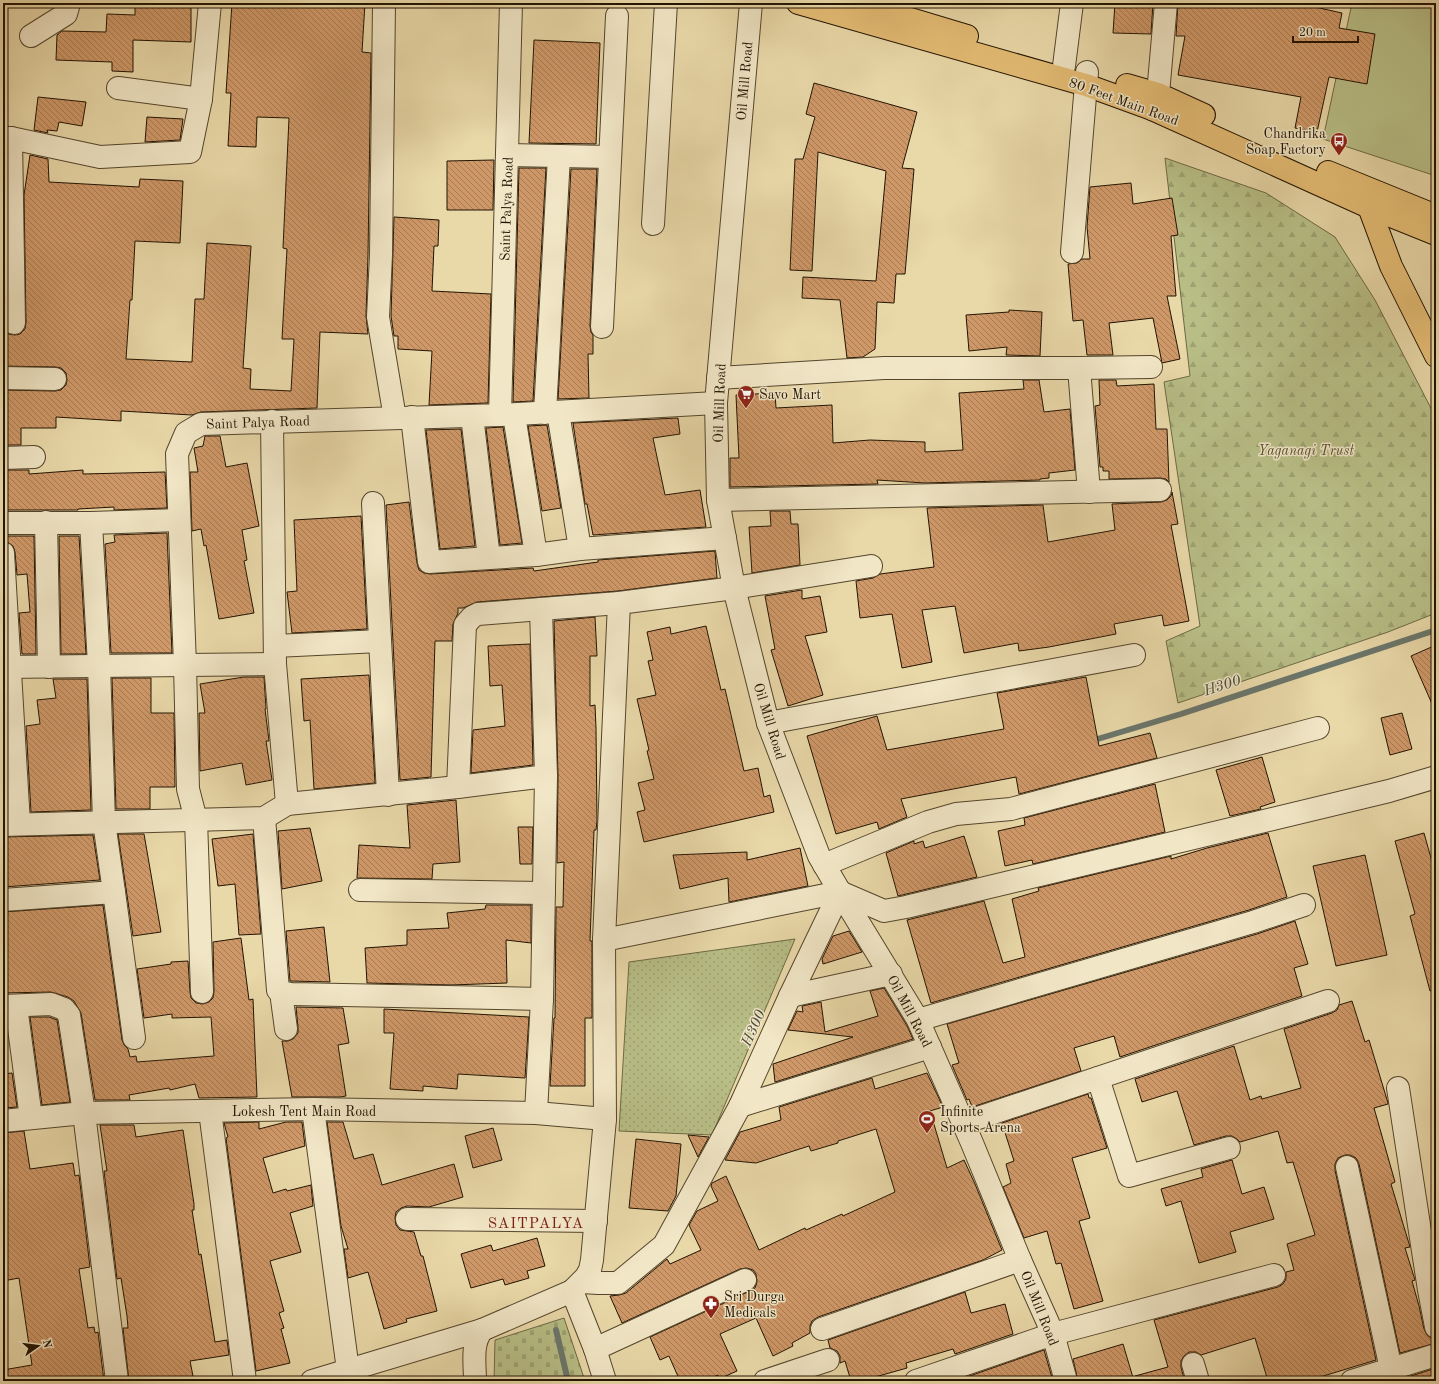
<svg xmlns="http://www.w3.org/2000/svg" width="1439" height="1384" viewBox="0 0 1439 1384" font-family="'Old Standard TT',serif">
  <defs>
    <pattern id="forest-firs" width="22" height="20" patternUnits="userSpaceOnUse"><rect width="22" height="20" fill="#b8be86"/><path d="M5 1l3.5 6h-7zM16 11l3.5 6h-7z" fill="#9ea272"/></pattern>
    <pattern id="cemetery-stones" width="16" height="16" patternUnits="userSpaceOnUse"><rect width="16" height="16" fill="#b8be86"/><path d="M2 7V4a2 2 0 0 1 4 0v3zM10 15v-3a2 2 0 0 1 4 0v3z" fill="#9ea272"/></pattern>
    <pattern id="park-dots" width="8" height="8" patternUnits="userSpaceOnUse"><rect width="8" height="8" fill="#b8be86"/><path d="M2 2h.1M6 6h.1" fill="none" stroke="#9ea272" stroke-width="1.8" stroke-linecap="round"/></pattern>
    <pattern id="building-back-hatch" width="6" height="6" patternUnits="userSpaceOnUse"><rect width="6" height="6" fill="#cf9868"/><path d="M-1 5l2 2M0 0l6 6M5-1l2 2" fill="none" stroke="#a87b53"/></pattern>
  </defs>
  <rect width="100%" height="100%" fill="#e9d8a8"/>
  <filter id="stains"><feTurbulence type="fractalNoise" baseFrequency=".005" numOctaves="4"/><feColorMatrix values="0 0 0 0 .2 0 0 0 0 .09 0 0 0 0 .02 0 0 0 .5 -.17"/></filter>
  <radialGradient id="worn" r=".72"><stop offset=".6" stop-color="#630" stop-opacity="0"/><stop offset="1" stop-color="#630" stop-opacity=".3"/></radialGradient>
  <polygon fill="#b8be86" stroke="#6d6944" points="1352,3 1436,3 1436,176 1323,139"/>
  <polygon fill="url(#forest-firs)" stroke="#6d6944" points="1165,158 1266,193 1335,237 1375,300 1436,418 1436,613 1388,632 1178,703 1166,641 1200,626 1164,382 1190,376"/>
  <polygon fill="url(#cemetery-stones)" stroke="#6d6944" points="564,1318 585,1381 494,1381 495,1340"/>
  <polygon fill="url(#park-dots)" stroke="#6d6944" points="795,939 712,1135 619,1131 629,962"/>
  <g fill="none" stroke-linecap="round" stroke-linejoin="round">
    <g stroke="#6a766c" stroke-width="6">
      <polyline points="1091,741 1181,714 1436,630"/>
      <polyline points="556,1330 568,1381"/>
    </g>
  </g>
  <g fill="url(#building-back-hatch)" stroke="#221402">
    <polygon points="135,3 170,4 170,3 191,3 191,42 133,40 133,72 112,71 112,62 56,60 57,35 62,31 106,32 107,14 135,15"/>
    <polygon points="232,3 365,3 362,52 371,53 368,255 366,316 368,334 320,332 317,408 201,412 192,415 121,411 121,421 56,417 56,428 21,428 21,445 3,445 3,390 55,391 61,390 66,385 67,380 66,373 61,368 56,367 3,366 3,329 8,334 15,335 20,334 25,329 26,323 24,195 30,155 48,159 49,182 139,187 140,179 183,181 180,243 135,241 132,300 130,300 126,359 192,362 195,299 204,299 207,243 251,246 243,368 251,369 250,389 291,391 294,339 282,339 287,249 283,248 289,118 257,117 256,147 228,146 231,93 226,93"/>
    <polygon points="1115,3 1153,3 1151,34 1113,33"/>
    <polygon points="1178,3 1297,3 1342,13 1339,28 1375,34 1367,84 1329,77 1317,132 1295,128 1301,97 1178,75 1185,36 1176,36"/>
    <polygon points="534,40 600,43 596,144 529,143"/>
    <polygon points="814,83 917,112 902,168 914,169 905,274 896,274 894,303 877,302 875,349 863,357 847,358 840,300 802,298 803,277 876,281 886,171 818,152 812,271 790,270 795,159 803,159 815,117 806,114"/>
    <polygon points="38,97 86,102 82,126 59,122 57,131 47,130 48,133 34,130"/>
    <polygon points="147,117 183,119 180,140 145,142"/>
    <polygon points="494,160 493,210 447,210 447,161"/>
    <polygon points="519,168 546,168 533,401 513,402"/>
    <polygon points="571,169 597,169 590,326 591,332 593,335 593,354 588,354 589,398 558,399"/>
    <polygon points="1131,183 1133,204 1172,198 1178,235 1171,236 1176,296 1167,296 1180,359 1162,363 1153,318 1109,323 1113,355 1087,355 1083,320 1073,321 1068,264 1077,263 1082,259 1090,259 1087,227 1090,187"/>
    <polygon points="394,217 439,220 438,246 434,246 432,291 491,294 488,403 429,405 432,351 398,349 398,336 394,336 391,316"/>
    <polygon points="1009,310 1042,312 1040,356 1006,355 1007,347 969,351 966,315 1009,312"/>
    <polygon points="1023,380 1039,380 1044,412 1070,409 1075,470 1049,473 1049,478 1040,479 1040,480 925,483 877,480 878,484 730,487 730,458 739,458 736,395 775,393 776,408 832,405 833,443 870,440 925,442 925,452 963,450 959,393 1024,389"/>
    <polygon points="1099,380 1116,380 1117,386 1154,384 1156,429 1167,429 1169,482 1166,479 1160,478 1109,479 1109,471 1103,471 1103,467 1100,467 1095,406 1100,405"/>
    <polygon points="678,418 680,434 653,438 665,495 700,490 706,527 593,535 587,504 585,504 573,423"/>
    <polygon points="547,425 561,508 542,511 528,426"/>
    <polygon points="503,427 522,543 500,545 486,428"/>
    <polygon points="461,429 475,546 440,549 426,430"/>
    <polygon points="205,436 220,436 226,467 247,463 259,526 242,530 247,560 244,561 254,613 219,619 206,545 204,546 201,529 192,531 190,472 198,472 194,448 203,446"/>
    <polygon points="3,470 29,470 29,474 83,470 83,474 165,472 167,508 114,510 114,507 78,509 78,510 5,510"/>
    <polygon points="1172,492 1178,524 1171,525 1189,621 1164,626 1162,615 1114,624 1116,634 1049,647 1019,651 1018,643 964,653 955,606 922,610 932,662 902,668 892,614 860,618 856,581 873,578 880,574 934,567 927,508 1043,505 1048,542 1115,530 1112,504 1161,502 1167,500 1171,496"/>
    <polygon points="409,502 417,563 419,570 424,573 430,574 533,568 534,571 598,562 598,560 715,551 717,578 618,591 477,602 463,608 458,608 458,613 453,624 452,641 435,641 431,777 400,780 386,505"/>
    <polygon points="770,511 790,511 791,524 798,524 800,565 752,573 749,527 771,526"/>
    <polygon points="361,516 367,629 292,633 287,592 297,591 294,520"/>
    <polygon points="167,533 172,653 111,653 105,544 115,542 114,535"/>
    <polygon points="7,536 34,536 36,654 22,654 19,613 30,612 27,574 17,575 15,552 13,546 7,542"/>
    <polygon points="59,536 79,536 86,654 61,654"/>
    <polygon points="802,590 802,599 820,596 827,632 805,636 823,695 788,706 771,650 775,649 765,596"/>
    <polygon points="595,617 597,656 590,656 590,706 595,705 596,728 597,821 596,830 594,830 590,941 592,941 592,1018 585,1018 585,1086 550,1086 554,1018 555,1018 556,907 563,907 564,862 557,863 558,776 554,621"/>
    <polygon points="706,626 721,690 725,689 744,771 758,768 764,797 770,795 774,812 644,842 637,812 645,810 638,783 654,779 647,751 649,750 637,699 656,695 648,661 653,660 647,632 670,627 671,634"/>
    <polygon points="530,644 533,765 471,773 473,730 505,726 502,685 490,686 488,646"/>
    <polygon points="1436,645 1436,713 1411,656"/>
    <polygon points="369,675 375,783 314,789 310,720 304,721 301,679"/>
    <polygon points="244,677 264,677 266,709 265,709 269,741 266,741 272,780 246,785 242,763 200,771 199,713 205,713 200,684"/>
    <polygon points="1086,677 1099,746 1150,733 1157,758 1019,794 1016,777 901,799 907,817 879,829 877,822 836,834 807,736 877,716 887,750 1004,729 997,693"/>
    <polygon points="112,678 151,678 151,713 174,713 175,787 150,787 150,809 116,809"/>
    <polygon points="53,679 87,679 91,810 31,812 26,726 40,724 37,700 56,698"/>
    <polygon points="1402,713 1412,749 1390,755 1381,718"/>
    <polygon points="1262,757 1275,802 1260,807 1261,809 1230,816 1216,770"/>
    <polygon points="1155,784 1165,832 1033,864 1032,860 1005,866 998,831 1025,825 1024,818"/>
    <polygon points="456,800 460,862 433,864 432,879 357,878 359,845 410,848 407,805"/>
    <polygon points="518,827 533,827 532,864 520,864"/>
    <polygon points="310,828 322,881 282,889 278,831"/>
    <polygon points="1268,833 1287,897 1249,910 931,1003 907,920 984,901 1003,963 1025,957 1012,899 1039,891 1038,888 1171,856 1171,859 1207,848"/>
    <polygon points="1424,833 1436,876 1436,990 1430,991 1410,916 1415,914 1395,841"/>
    <polygon points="118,834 144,834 161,932 133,936"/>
    <polygon points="253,834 261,934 239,935 235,884 218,886 212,839"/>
    <polygon points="93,835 100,880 3,887 3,837"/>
    <polygon points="964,836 977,877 898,896 886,853 914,841 914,844 923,841 925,848"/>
    <polygon points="800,848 808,886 729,902 728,878 680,889 673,855 747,852 747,860"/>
    <polygon points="1365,855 1387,955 1336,966 1313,866"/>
    <polygon points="103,905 122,1040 124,1045 128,1049 130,1057 136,1056 137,1062 214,1056 211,1017 172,1018 172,1014 144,1018 137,969 171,964 171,962 188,961 190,992 191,998 196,1003 203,1004 209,1002 213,998 214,992 213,942 241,938 249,1000 253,999 257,1097 199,1098 195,1084 170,1090 169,1088 129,1095 130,1100 95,1100 81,1013 74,1001 68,997 51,992 3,993 3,912"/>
    <polygon points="486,905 531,905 531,943 506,940 507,983 451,985 367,983 365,948 407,945 407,930 449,928 447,913 485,909"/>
    <polygon points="1295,921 1308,964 1294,968 1302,996 1120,1057 1114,1036 1074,1048 1081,1071 972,1107 969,1099 967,1100 952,1065 959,1063 947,1024 1257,934"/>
    <polygon points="324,927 330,982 290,981 286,931"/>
    <polygon points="849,931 862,952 823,964 822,959 833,936"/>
    <polygon points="884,988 907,1026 913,1039 775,1082 773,1064 853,1037 788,1030 797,1011 803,1012 802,1006 821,1002 825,1032 878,1016 870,991"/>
    <polygon points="1352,1001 1365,1042 1369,1040 1388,1103 1388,1104 1374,1108 1395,1182 1391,1184 1410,1247 1405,1248 1415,1280 1412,1281 1419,1306 1424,1329 1427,1335 1432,1339 1436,1339 1436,1343 1400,1353 1359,1164 1356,1158 1350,1155 1345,1155 1338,1158 1335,1164 1335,1170 1376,1360 1307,1381 1268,1381 1255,1338 1201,1355 1196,1352 1189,1352 1184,1356 1181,1361 1181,1368 1185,1381 1136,1381 1135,1376 1168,1367 1154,1320 1278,1287 1283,1284 1286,1279 1286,1272 1294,1270 1287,1244 1315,1235 1293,1162 1287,1163 1278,1131 1240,1142 1237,1139 1232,1136 1226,1136 1194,1145 1177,1091 1142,1102 1135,1079 1234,1046 1250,1100 1261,1096 1262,1099 1301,1088 1284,1029 1332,1013 1337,1010 1339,1005"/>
    <polygon points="296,1007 343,1008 349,1043 338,1045 346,1096 340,1097 292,1097 282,1041 288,1041 293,1039 298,1033 298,1027"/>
    <polygon points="384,1009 529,1017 525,1078 458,1074 457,1089 423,1086 423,1091 390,1089 394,1033 384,1033"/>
    <polygon points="30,1017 49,1017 57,1020 70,1102 42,1105"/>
    <polygon points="12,1073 17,1107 3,1108 3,1074"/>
    <polygon points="927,1073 943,1107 930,1111 947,1168 964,1160 975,1184 1002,1250 983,1260 818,1317 812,1321 810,1326 810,1333 792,1343 793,1346 773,1356 756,1318 720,1334 737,1371 719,1379 718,1375 704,1381 680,1381 669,1356 660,1360 650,1337 750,1291 755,1288 757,1282 756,1274 753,1270 747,1268 740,1269 622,1323 610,1296 619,1295 626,1293 667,1259 670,1264 701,1250 689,1225 697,1211 718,1201 711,1186 712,1183 726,1176 759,1250 805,1228 806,1230 842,1214 843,1216 895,1192 876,1129 838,1141 838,1143 811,1151 809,1146 756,1163 725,1160 740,1132 781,1120 779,1107 872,1078 875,1089"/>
    <polygon points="1088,1094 1089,1098 1091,1098 1107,1148 1072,1158 1090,1218 1079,1221 1103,1301 1074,1309 1061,1263 1056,1264 1047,1231 1024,1238 1003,1187 1011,1183 1006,1164 1014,1161 1002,1123"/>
    <polygon points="259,1122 259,1129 286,1122 302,1122 305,1146 263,1158 273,1193 286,1189 287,1191 311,1185 313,1206 290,1213 301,1252 270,1261 284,1311 279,1313 284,1328 281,1329 290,1363 256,1371 226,1138 228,1137 224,1123"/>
    <polygon points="327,1122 343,1122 354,1159 373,1154 382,1185 454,1164 463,1197 429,1207 407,1206 401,1208 396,1212 395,1218 396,1225 400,1230 414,1232 421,1256 423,1256 437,1311 406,1319 407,1322 384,1329 368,1272 348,1278 344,1249 348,1249 341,1226"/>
    <polygon points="100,1125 134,1125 136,1137 183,1130 194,1204 194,1210 192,1210 199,1255 201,1254 215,1342 227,1340 229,1355 190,1361 194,1381 129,1381 123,1328 128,1328 127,1316 121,1278 117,1279 104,1171 107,1171"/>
    <polygon points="493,1128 502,1160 473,1168 465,1136"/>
    <polygon points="24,1131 30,1169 73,1163 75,1176 79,1175 90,1267 79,1269 88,1328 94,1327 95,1333 98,1332 104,1381 3,1381 3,1370 32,1365 19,1278 3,1281 3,1133"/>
    <polygon points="688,1135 709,1137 698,1157"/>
    <polygon points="636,1139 681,1144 676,1196 668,1211 629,1208"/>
    <polygon points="1232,1160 1242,1194 1264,1187 1274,1219 1230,1232 1236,1252 1199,1263 1181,1201 1166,1206 1161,1189 1203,1177 1201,1169"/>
    <polygon points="537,1238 545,1266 527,1271 529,1278 505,1285 503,1279 471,1288 461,1254 491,1245 493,1251"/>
    <polygon points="965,1292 971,1313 1005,1304 1013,1334 955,1354 953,1349 906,1363 907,1368 861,1381 851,1381 845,1361 840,1363 840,1356 837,1351 830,1348 828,1340"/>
    <polygon points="1123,1344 1134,1381 1078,1381 1073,1359"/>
    <polygon points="1044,1350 1053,1381 962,1381 961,1379"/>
    <polygon points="1436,1368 1436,1381 1406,1381 1405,1378"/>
  </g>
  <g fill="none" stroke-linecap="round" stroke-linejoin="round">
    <defs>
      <g id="minor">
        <polyline points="384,3 381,255 378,317 395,418"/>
        <polyline points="751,3 716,403 718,500 734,588 768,723 819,856 843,897 918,1020 972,1143 1020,1260 1053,1334 1066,1381"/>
        <polyline points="31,36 66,14 69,3"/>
        <polyline points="1064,66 1072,3"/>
        <polyline points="118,88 201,99"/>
        <polyline points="1152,109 1158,94 1166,3"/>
        <polyline points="3,138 11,138 100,157 190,152 201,99 210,3"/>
        <polyline points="11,138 14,323"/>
        <polyline points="507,155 610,157"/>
        <polyline points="653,224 666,3"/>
        <polyline points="1072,252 1087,72"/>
        <polyline points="602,327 617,16"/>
        <polyline points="1079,368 1151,367"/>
        <polyline points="3,378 55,379"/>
        <polyline points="718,378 884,368 1079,368 1089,492"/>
        <polyline points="545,413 559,156"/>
        <polyline points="500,415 716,403"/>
        <polyline points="514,415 536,555"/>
        <polyline points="472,416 489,558"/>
        <polyline points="412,417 429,562 536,555 580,549 558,412"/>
        <polyline points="3,458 34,457"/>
        <polyline points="718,500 1160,490"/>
        <polyline points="373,503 388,795"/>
        <polyline points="46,522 49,667"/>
        <polyline points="3,523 91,523 179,520"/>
        <polyline points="580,549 725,538"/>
        <polyline points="3,553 19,824"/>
        <polyline points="275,646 380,641"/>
        <polyline points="3,667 275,664"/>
        <polyline points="768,723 1134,655"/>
        <polyline points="458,787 465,625 472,617 478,614 541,609"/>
        <polyline points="287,804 458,787 546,776 541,609 619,603"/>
        <polyline points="264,818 278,990 281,992 291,994 542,999 536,1113"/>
        <polyline points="3,825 264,818 287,804 275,664 272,421"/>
        <polyline points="824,865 928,822 956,814 1011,809 1318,728"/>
        <polyline points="360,890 544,893"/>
        <polyline points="114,892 134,1038"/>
        <polyline points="3,900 114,892 104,822 99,665 91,523"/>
        <polyline points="604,940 619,603 734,588 871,566"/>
        <polyline points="202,992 196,820 188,789 185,665 177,454 186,433 201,424 500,415 511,3"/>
        <polyline points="281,992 286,1029"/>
        <polyline points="790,996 891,974"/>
        <polyline points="542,999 546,776"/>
        <polyline points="3,1006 51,1004 64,1009 69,1015 84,1113 117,1381"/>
        <polyline points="16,1006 31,1118"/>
        <polyline points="918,1020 1253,922 1304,905"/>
        <polyline points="1098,1078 1129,1176 1229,1148"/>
        <polyline points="1398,1088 1429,1290 1436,1327"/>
        <polyline points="740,1106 930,1047"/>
        <polyline points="313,1109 348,1370"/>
        <polyline points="210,1111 245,1381"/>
        <polyline points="3,1121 84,1113 313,1109 536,1113 605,1119"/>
        <polyline points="963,1123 1328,1001"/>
        <polyline points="1347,1167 1391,1369"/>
        <polyline points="407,1219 596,1221"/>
        <polyline points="582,1282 598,1283 618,1283 664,1245 740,1106 790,996 840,892"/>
        <polyline points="572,1291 595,1349 605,1381"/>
        <polyline points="822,1329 1020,1260"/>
        <polyline points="595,1349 745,1280"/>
        <polyline points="1193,1364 1198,1381"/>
        <polyline points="312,1381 482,1330 572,1291 586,1277 590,1270 592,1260 605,1119 604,940 840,892 884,911 906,907 1389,791 1436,777"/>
        <path d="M475 1381C475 1364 471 1344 482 1330"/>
        <polyline points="765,1381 828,1360"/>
        <polyline points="916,1381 1053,1334 1274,1275"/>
        <polyline points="1352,1381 1436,1355"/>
      </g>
      <g id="major">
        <polyline points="798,3 1086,85 1152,109 1369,207 1436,234"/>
        <polyline points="857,3 967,36"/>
        <polyline points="1127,85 1158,94 1204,115"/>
        <polyline points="1328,172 1436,216"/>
        <polyline points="1372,199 1369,207 1391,266 1436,356"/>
      </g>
    </defs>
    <use href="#minor" stroke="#54452c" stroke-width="24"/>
    <use href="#major" stroke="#221402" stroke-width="24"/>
    <use href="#minor" stroke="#f1e6c6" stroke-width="22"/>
    <use href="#major" stroke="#e4bc74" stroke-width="22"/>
  </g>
  <defs>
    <symbol id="bus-pin" viewBox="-11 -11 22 30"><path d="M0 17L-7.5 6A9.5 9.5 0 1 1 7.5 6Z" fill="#8f2418" stroke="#f1e6c6"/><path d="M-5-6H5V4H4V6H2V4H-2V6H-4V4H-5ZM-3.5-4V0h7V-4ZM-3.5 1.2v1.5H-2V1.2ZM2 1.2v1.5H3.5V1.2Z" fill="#fff"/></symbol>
    <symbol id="supermarket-pin" viewBox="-11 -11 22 30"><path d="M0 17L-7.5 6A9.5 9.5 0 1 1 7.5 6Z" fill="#8f2418" stroke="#f1e6c6"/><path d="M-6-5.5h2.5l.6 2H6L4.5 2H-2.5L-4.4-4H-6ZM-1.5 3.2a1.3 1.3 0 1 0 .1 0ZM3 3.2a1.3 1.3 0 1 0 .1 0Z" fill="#fff"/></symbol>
    <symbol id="stadium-pin" viewBox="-11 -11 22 30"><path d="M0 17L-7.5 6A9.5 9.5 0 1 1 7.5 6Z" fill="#8f2418" stroke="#f1e6c6"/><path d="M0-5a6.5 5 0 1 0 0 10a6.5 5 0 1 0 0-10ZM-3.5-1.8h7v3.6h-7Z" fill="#fff"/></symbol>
    <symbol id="pharmacy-pin" viewBox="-11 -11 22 30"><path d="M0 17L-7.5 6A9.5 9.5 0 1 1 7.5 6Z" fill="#8f2418" stroke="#f1e6c6"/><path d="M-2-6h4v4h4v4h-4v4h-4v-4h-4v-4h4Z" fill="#fff"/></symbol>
  </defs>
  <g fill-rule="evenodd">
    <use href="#bus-pin" x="1329" y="131" width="20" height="27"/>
    <use href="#supermarket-pin" x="736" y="384" width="20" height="27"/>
    <use href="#stadium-pin" x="917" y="1109" width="20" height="27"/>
    <use href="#pharmacy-pin" x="701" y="1294" width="20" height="27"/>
  </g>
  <g text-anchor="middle" stroke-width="3" stroke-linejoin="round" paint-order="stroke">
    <g font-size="14" fill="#221402" stroke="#f1e6c6">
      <text transform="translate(744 81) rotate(-85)" y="5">Oil Mill Road</text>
      <text transform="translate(1124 101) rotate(20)" y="5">80 Feet Main Road</text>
      <text transform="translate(506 209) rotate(-88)" y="5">Saint Palya Road</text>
      <text transform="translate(719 403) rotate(-88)" y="5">Oil Mill Road</text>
      <text transform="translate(258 422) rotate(-2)" y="5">Saint Palya Road</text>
      <text transform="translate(770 721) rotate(73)" y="5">Oil Mill Road</text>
      <text transform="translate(910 1011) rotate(62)" y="5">Oil Mill Road</text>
      <text x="304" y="1116">Lokesh Tent Main Road</text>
      <text transform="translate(1040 1308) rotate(68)" y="5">Oil Mill Road</text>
    </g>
    <g font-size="14" fill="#221402" stroke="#f1e6c6" text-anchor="start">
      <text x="1326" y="138" text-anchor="end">Chandrika<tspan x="1326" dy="16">Soap Factory</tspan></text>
      <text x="759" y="399">Savo Mart</text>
      <text x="940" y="1116">Infinite<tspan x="940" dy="16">Sports Arena</tspan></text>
      <text x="724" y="1301">Sri Durga<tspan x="724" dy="16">Medicals</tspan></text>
    </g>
    <g font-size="14" font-style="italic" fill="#565030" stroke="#f1e6c6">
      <text x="1306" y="455">Yaganagi Trust</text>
    </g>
    <g font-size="15" font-style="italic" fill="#4c4d40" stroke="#f1e6c6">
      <text transform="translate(1222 685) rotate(-18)" y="5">H300</text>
      <text transform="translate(753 1028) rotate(-66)" y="5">H300</text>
    </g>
    <g font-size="15" letter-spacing="1" fill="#7a1f14" stroke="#f1e6c6">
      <text x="536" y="1228">SAITPALYA</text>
    </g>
  </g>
  <rect width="1439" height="1384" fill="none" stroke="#e9d8a8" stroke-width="16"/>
  <rect x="4" y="4" width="1431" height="1376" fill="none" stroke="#221402" stroke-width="2"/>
  <rect x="8" y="8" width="1423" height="1368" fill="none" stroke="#221402"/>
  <g transform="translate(38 1346) rotate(76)" stroke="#f1e6c6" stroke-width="3" paint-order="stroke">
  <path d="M0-3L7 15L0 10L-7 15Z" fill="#221402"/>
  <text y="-6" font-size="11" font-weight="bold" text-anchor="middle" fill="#221402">N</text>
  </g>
  <path d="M1293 36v6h65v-6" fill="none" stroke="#221402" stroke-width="2"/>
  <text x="1299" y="36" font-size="12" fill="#221402" stroke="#f1e6c6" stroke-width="3" paint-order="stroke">20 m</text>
  <rect width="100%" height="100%" filter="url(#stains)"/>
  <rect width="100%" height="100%" fill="url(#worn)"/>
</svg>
